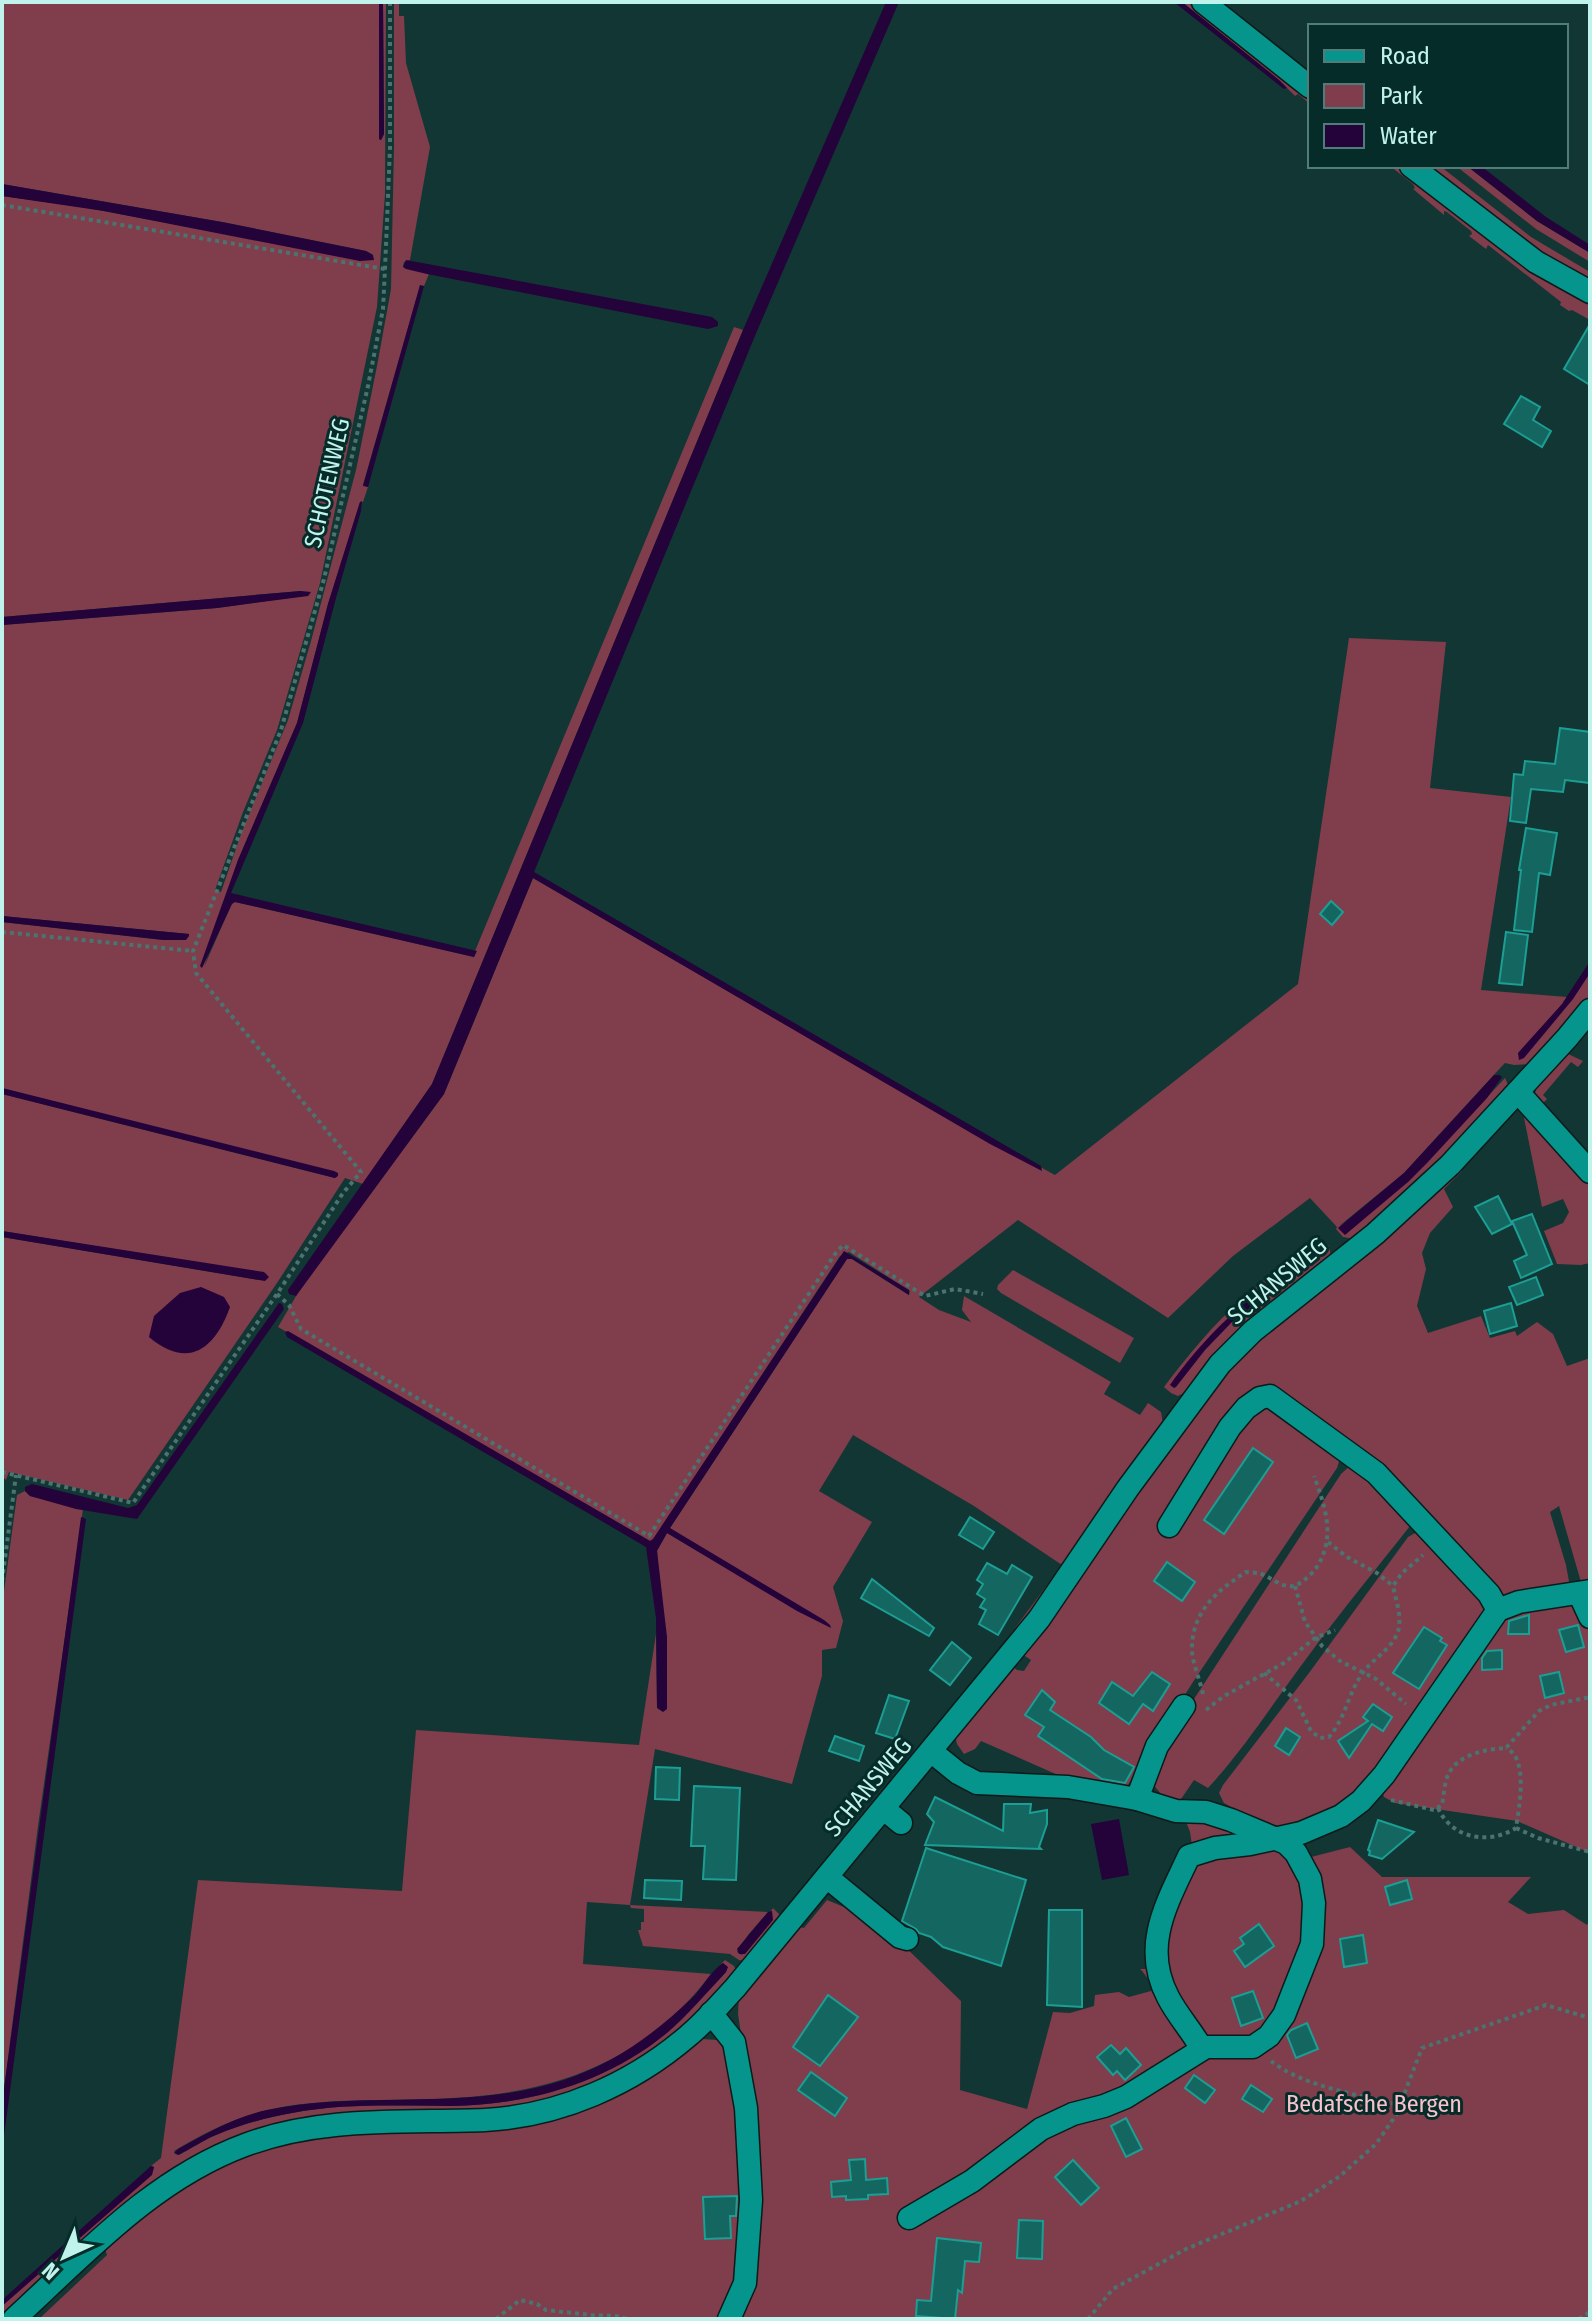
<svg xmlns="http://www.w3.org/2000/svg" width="1592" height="2321" viewBox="0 0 1592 2321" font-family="'Fira Sans Condensed',sans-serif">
  <rect width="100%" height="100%" fill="#123633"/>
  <g fill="#803d4c">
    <polygon points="2,2 379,2 379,139 381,140 384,134 383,2 386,2 385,194 377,307 320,583 277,730 243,812 215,890 221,892 241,834 288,720 311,641 356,470 377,366 391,289 394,146 394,2 399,2 399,16 404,16 406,63 430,147 410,260 404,262 403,266 429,274 424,286 420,286 363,485 368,487 363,502 360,502 328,604 297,723 238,860 204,967 232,903 235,902 474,957 476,951 475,951 734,327 743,330 432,1084 363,1184 345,1178 277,1283 128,1500 9,1472 6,1480 2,1476 2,1237 259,1280 267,1274 2,1231 2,1094 335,1178 338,1174 2,1088 2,922 163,940 189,936 189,934 2,916 2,625 217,608 310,595 301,591 2,617 2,196 82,207 194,228 373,255 366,251 222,222 2,184"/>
    <polygon points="1182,2 1189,2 1310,98 1310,104 1298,94 1295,96 1279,80"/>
    <path d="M1390 166H1397C1459 215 1521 265 1590 303V320L1572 310 1569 311 1560 305 1561 302 1488 245 1486 249 1469 236 1472 234 1471 231 1447 212 1444 211V215L1413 189 1415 188 1413 184Z"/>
    <polygon points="1425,166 1440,166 1531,237 1590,272 1590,283 1543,255"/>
    <polygon points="1456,166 1467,166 1537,221 1590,253 1590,262 1536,229"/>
    <path d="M1349 638 1446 642 1430 788 1511 797 1481 990 1567 997 1562 1004 1590 973V997L1584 1006 1532 1064 1514 1065 1505 1063 1502 1066 1404 1173 1338 1227 1408 1182 1505 1078 1510 1089 1444 1160 1355 1239 1343 1237 1336 1229 1337 1227 1310 1198 1233 1256 1168 1318 1018 1220 919 1297 939 1310 971 1322 962 1310 964 1296 1111 1382 1104 1394 1140 1415 1148 1403 1161 1412 1163 1424 1010 1644 1004 1643 1062 1565 974 1506 853 1435 819 1491 872 1522 833 1587 843 1621 836 1648 822 1650V1676L792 1784 655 1749 630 1905 768 1912 748 1935 737 1952 742 1955 773 1908 783 1918 744 1961 739 1960 730 1954 643 1946 638 1930H641V1922H644V1909L631 1908 630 1905 587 1902 583 1964 711 1974C646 2060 557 2093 452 2098 389 2102 325 2096 263 2111 232 2119 202 2134 174 2151L179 2155C191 2149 203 2140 216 2135 239 2125 268 2117 292 2113 344 2103 399 2106 451 2106 528 2105 606 2083 666 2033 688 2015 707 1992 726 1972L723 1963 720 1965 725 1960 734 1966 737 1973 674 2036 604 2082 521 2107 242 2137 2 2319V2306L151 2175 154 2167 151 2166 161 2158 198 1880 402 1891 416 1730 639 1745 656 1634 657 1707 667 1709 657 1550 667 1533 704 1555 670 1528 847 1259H852L909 1295 910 1291 849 1252 840 1256 653 1540 650 1541 278 1327 299 1291 444 1094 533 878 893 1087 1055 1175 1298 984Z"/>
    <polygon points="1566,1053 1583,1061 1578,1067 1571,1062 1543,1095 1547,1099 1539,1107 1534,1096 1538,1084"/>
    <polygon points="1523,1113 1590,1180 1590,1263 1581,1265 1557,1264 1544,1231 1563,1223 1569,1212 1563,1199 1542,1207"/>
    <polygon points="1456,1169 1462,1171 1444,1189 1453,1207 1430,1233 1422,1253 1426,1269 1417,1306 1428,1333 1481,1316 1490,1338 1515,1331 1517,1336 1537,1322 1553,1334 1567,1366 1590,1358 1590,1587 1583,1589 1559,1506 1550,1512 1566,1565 1570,1587 1507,1602 1377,1470 1266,1392 1161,1533 1169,1537 1241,1426 1264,1400 1341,1455 1337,1468 1193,1682 1128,1785 1104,1786 1076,1783 981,1741 975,1749 964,1754 957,1744 955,1735 1012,1666 1017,1670 1024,1671 1031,1660 1022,1654 1170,1441 1244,1351"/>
    <path d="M1318 1239 1329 1246 1331 1257 1221 1351 1184 1393 1178 1396 1171 1393 1164 1387C1188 1355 1213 1325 1243 1298 1267 1277 1293 1258 1318 1239Z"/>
    <polygon points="1013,1270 1134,1338 1120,1363 1001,1293 997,1289 998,1285"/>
    <path d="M1351 1465 1411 1521 1410 1526C1377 1568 1343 1609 1312 1651 1277 1697 1247 1746 1208 1788L1194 1780 1177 1805 1161 1794 1152 1783 1162 1748 1341 1474Z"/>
    <polygon points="25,1491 30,1496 83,1509 38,1826 2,2104 2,1606 17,1495"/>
    <polygon points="1417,1532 1489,1605 1378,1772 1341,1810 1273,1831 1224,1803 1219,1793 1223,1785 1309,1673 1408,1537"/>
    <polygon points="1572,1601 1590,1626 1590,1853 1517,1821 1395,1803 1384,1797 1381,1787 1505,1612"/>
    <polygon points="1185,1819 1220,1825 1255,1839 1193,1852 1190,1832"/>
    <path d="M1281 1847 1297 1871 1311 1857 1350 1847 1382 1877H1531L1508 1902 1528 1914 1564 1910 1587 1925 1590 1918V2319H39L107 2255 104 2246 148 2207 245 2152 324 2133 482 2129 701 2039 718 2040 724 2046 742 2040 738 2014 739 1996 796 1926 804 1928 827 1900 849 1909 858 1917 868 1911 961 2001 960 2090 1027 2109 1053 2012 1070 2013 1094 2006 1095 1995 1119 1992 1129 1997 1151 1991C1153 1984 1145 1974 1140 1969H1150L1158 1955 1198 1856Z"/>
  </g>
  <g fill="#24023a">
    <polygon points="379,2 383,2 384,134 381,140 379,139"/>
    <polygon points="886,2 899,2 757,331 534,872 1041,1166 1042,1171 990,1144 533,878 444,1094 296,1296 289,1294 288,1290 432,1084 743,330"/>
    <polygon points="1174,2 1182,2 1279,80 1287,88 1284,89"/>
    <polygon points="1467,166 1481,166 1546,217 1590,245 1590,253 1537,221"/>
    <polygon points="2,184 222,222 366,251 373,255 374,260 360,261 104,211 2,196"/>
    <polygon points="406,260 712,317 718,322 718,326 708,329 427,274 406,269 403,267"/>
    <polygon points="420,285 424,286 368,487 363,486"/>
    <polygon points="362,501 361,511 336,598 303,723 231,893 477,951 474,957 235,902 232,904 202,968 200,966 238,860 297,723 328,604 360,502"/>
    <polygon points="301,591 311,592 308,596 217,608 2,625 2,617"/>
    <polygon points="2,916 189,934 189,936 186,940 164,940 2,922"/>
    <polygon points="1590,961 1590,973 1573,999 1524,1058 1519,1060 1518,1053 1562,1004"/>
    <polygon points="1494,1075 1499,1075 1502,1077 1487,1098 1427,1163 1408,1182 1345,1235 1338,1228 1404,1173"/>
    <polygon points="2,1088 334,1171 338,1173 338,1176 335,1178 2,1094"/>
    <polygon points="2,1231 264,1272 269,1277 265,1281 259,1280 2,1237"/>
    <path d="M1319 1245 1325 1250 1232 1322 1205 1350 1176 1387 1174 1388 1170 1385C1212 1325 1261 1287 1319 1245Z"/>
    <polygon points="844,1251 909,1290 909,1295 852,1259 847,1259 670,1528 824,1620 830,1625 831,1628 797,1611 667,1533 657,1551 667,1637 667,1709 663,1712 657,1708 656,1618 646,1547 287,1337 285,1332 288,1331 650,1541 653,1539"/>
    <path d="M201 1287 224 1297 230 1307C215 1349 188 1370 149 1337L154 1316 180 1293Z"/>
    <polygon points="279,1303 282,1304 284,1309 137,1519 76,1509 30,1496 25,1491 25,1487 32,1484 128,1508 137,1505"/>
    <polygon points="81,1517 86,1519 2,2151 2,2104"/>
    <polygon points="1119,1819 1129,1875 1102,1880 1091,1824"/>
    <polygon points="772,1911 773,1920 745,1954 739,1954 737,1949 768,1912"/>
    <path d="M723 1963 728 1967 726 1972C707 1992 688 2015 667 2033 606 2083 528 2105 451 2106 399 2106 344 2103 292 2113 267 2117 240 2125 216 2135 203 2140 191 2149 178 2155L174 2153 178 2149C207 2133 235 2117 267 2110 365 2090 468 2112 564 2080 613 2064 653 2035 691 1999 703 1988 709 1972 723 1963Z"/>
    <polygon points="151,2166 154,2167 152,2175 2,2306 2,2300 12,2291"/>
  </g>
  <g fill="#146760" stroke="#1c9e94" stroke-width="2">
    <polygon points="1590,324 1590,385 1564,369"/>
    <polygon points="1521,396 1540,407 1533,420 1551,431 1542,447 1504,424"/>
    <polygon points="1560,728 1590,732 1590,783 1565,780 1563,792 1531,789 1526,823 1510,821 1514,774 1523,775 1525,761 1555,764"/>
    <polygon points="1526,828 1557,833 1550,875 1539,873 1532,932 1514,930 1521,870 1519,870"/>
    <polygon points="1331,901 1343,912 1332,925 1320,914"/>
    <polygon points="1506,932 1528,935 1522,985 1499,983"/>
    <polygon points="1498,1196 1512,1224 1492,1234 1475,1207"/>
    <polygon points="1532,1214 1552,1264 1521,1278 1514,1261 1527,1255 1512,1221"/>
    <polygon points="1536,1277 1543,1295 1517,1305 1509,1287"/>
    <polygon points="1511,1303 1517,1326 1490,1334 1484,1311"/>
    <polygon points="1253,1448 1273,1462 1224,1534 1204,1520"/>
    <polygon points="970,1517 994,1532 983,1549 959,1535"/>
    <polygon points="1167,1562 1195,1582 1182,1601 1154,1581"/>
    <polygon points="987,1563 1007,1574 1012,1565 1032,1577 998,1635 979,1624 986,1610 980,1607 985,1599 977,1594 983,1584 977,1580"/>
    <polygon points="872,1579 934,1628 929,1636 861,1598"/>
    <polygon points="1529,1615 1529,1634 1508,1634 1509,1621"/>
    <polygon points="1578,1625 1584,1647 1566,1652 1559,1630"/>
    <polygon points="1424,1627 1442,1638 1440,1641 1447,1645 1419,1689 1393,1673"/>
    <polygon points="952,1642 971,1658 950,1685 930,1670"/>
    <polygon points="1502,1650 1502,1669 1482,1670 1482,1658 1487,1651"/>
    <polygon points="1152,1672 1170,1684 1153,1711 1143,1704 1129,1724 1099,1703 1112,1682 1133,1696"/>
    <polygon points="1559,1672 1564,1693 1545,1698 1540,1676"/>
    <polygon points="1042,1690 1055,1702 1050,1710 1091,1737 1104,1750 1134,1767 1125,1783 1102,1779 1038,1736 1044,1727 1025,1715"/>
    <polygon points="889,1695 909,1701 895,1739 876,1733"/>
    <polygon points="1373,1704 1392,1717 1383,1731 1372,1724 1349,1758 1338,1741 1368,1721 1363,1717"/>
    <polygon points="1286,1728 1300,1737 1289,1755 1275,1746"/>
    <polygon points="835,1736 864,1746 859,1761 829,1751"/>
    <polygon points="656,1767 680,1768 679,1800 655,1799"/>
    <polygon points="694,1786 740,1788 736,1880 703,1879 705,1846 691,1846"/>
    <polygon points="935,1797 1003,1831 1004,1804 1031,1804 1030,1813 1047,1810 1047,1824 1039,1847 1041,1849 925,1845 934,1822 927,1814"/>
    <polygon points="1378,1820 1414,1832 1382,1859 1369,1855 1370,1851 1368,1850"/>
    <polygon points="926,1848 1026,1880 1001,1966 943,1947 931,1937 919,1933 916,1929 902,1921"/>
    <polygon points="645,1880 682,1881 681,1900 644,1898"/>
    <polygon points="1407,1880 1412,1899 1390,1905 1385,1887"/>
    <polygon points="1049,1910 1082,1910 1082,2007 1047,2005"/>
    <polygon points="1259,1924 1274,1946 1245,1967 1234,1951 1244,1944 1240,1938"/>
    <polygon points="1363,1935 1367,1963 1344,1967 1340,1939"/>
    <polygon points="1253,1991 1263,2018 1241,2026 1232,1998"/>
    <polygon points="828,1995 858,2017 820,2066 793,2047"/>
    <polygon points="1307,2023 1318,2049 1296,2058 1287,2035 1291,2030"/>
    <polygon points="1111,2045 1120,2054 1126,2048 1141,2065 1125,2080 1117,2071 1113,2075 1097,2057"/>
    <polygon points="811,2072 847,2098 835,2116 798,2090"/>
    <polygon points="1194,2075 1215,2090 1205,2103 1185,2088"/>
    <polygon points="1251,2085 1272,2099 1263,2112 1242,2099"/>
    <polygon points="1126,2118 1142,2149 1126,2157 1111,2126"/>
    <polygon points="865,2159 866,2180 887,2178 888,2194 868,2195 868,2199 846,2200 846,2196 832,2197 831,2182 851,2180 849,2160"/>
    <polygon points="1073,2160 1099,2188 1081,2205 1055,2177"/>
    <polygon points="737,2196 736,2216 730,2216 731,2238 705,2239 703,2197"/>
    <polygon points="1019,2220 1043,2221 1042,2259 1017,2258"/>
    <polygon points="937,2238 981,2243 979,2262 965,2261 962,2293 958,2290 955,2319 916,2316 917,2300 931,2301"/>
  </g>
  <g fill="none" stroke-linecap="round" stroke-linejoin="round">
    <defs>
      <g id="minor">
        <polyline points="1203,2 1310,87"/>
        <polyline points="1411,166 1536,262 1590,292"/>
        <polyline points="1518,1092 1590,1172"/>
        <polyline points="1169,1526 1230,1427 1246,1408 1260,1398 1270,1396 1376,1473 1489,1594 1498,1610"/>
        <polyline points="1579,1593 1590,1617"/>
        <polyline points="1137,1799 1157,1746 1184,1706"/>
        <polyline points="884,1809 901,1823"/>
        <polyline points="827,1877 900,1937 907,1939"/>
        <polyline points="711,2013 734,2042 746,2108 751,2200 745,2283 729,2319"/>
        <path d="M1202 2049C1192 2031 1177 2015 1168 1997 1141 1946 1167 1903 1189 1856L1215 1848 1250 1844 1301 1833 1341 1816 1361 1801 1384 1775 1498 1610 1519 1602 1590 1591"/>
        <polyline points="909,2218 972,2181 1041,2129 1073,2114 1104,2106 1126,2097 1206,2047 1253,2047 1269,2036 1284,2015 1312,1944 1314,1903 1310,1879 1296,1853 1286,1843 1231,1820 1206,1812 1176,1811 1137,1799 1068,1787 977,1783 958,1773 932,1752"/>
        <path d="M14 2319C85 2254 153 2179 245 2145 322 2116 404 2123 485 2120 560 2116 632 2084 688 2036 705 2022 720 2004 735 1988L1039 1619 1128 1488 1220 1364 1253 1331 1375 1234 1450 1165 1567 1038 1590 1010"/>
      </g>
    </defs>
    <use href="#minor" stroke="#0c1b19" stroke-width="25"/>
    <g stroke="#4b736f" stroke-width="4" stroke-dasharray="4 4" stroke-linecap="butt">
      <polyline points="2,205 385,269"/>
      <polyline points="2,932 193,951"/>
      <polyline points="277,1294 289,1305 301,1329 649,1536 835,1254 843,1245 925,1296 955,1289 983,1294"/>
      <polyline points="2,1472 133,1503 277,1294 343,1193 361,1172 196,973 193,951 281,730 324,579 368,386 383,309 385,269 390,148 390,2"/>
      <polyline points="1328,1542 1347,1557 1377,1573 1393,1586"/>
      <polyline points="2,1581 16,1475"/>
      <polyline points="1295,1586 1305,1622 1322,1646 1340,1661 1376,1679 1406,1704"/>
      <path d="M1264 1673 1296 1700 1311 1731 1320 1738 1329 1737C1345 1719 1348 1694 1362 1674 1371 1660 1388 1652 1396 1636 1404 1622 1396 1601 1393 1586L1402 1573 1423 1555"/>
      <path d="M1203 1694C1200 1680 1193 1665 1192 1651 1191 1613 1216 1591 1246 1572 1248 1572 1257 1573 1259 1573 1271 1577 1281 1588 1294 1586 1301 1584 1309 1576 1314 1571 1337 1540 1326 1509 1314 1476"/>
      <polyline points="1206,1710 1224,1696 1284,1663 1315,1638 1335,1630"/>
      <path d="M1391 1800 1434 1810 1442 1805C1444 1796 1444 1782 1449 1773 1459 1754 1487 1749 1506 1748L1539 1711 1551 1705 1590 1697"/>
      <path d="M1438 1808C1452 1839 1489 1845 1516 1828 1519 1807 1529 1758 1506 1748"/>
      <polyline points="1516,1828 1538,1838 1590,1852"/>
      <path d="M1271 2061C1304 2087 1360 2095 1400 2105"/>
      <polyline points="496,2319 520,2300 537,2304 546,2310 591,2315 616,2316 628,2319"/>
      <polyline points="1088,2319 1113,2289 1186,2249 1301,2201 1340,2176 1376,2144 1396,2115 1422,2048 1546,2005 1590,2018"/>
      <polyline points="1579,2319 1590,2312"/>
    </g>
    <use href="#minor" stroke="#05958c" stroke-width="22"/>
  </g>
  <g text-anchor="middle" stroke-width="6" stroke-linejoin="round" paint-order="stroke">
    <g font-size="24" fill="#c1f3ed" stroke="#062c29">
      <text transform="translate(327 483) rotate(-77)" y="8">SCHOTENWEG</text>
      <text transform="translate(1277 1281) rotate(-40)" y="8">SCHANSWEG</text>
      <text transform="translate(868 1787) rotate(-50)" y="8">SCHANSWEG</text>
    </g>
    <g font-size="24" fill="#f8c2cc" stroke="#062c29">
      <text x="1374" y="2112">Bedafsche Bergen</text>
    </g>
  </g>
  <rect width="1592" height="2321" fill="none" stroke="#c1f3ed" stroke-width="8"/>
  <rect x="1308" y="24" width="260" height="144" fill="#062c29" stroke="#517c77" stroke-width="2"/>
  <rect x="1324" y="50" width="40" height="12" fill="#05958c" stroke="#517c77" stroke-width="2"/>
  <text x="1380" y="64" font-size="24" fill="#c1f3ed">Road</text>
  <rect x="1324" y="84" width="40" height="24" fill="#803d4c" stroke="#517c77" stroke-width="2"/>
  <text x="1380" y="104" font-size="24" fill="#c1f3ed">Park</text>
  <rect x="1324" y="124" width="40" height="24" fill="#24023a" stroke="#517c77" stroke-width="2"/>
  <text x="1380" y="144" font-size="24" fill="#c1f3ed">Water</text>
  <g transform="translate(64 2257) rotate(224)" stroke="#062c29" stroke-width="6" paint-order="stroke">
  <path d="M0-6L14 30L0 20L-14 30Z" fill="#c1f3ed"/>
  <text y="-12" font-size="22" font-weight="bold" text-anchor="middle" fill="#c1f3ed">N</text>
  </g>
</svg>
